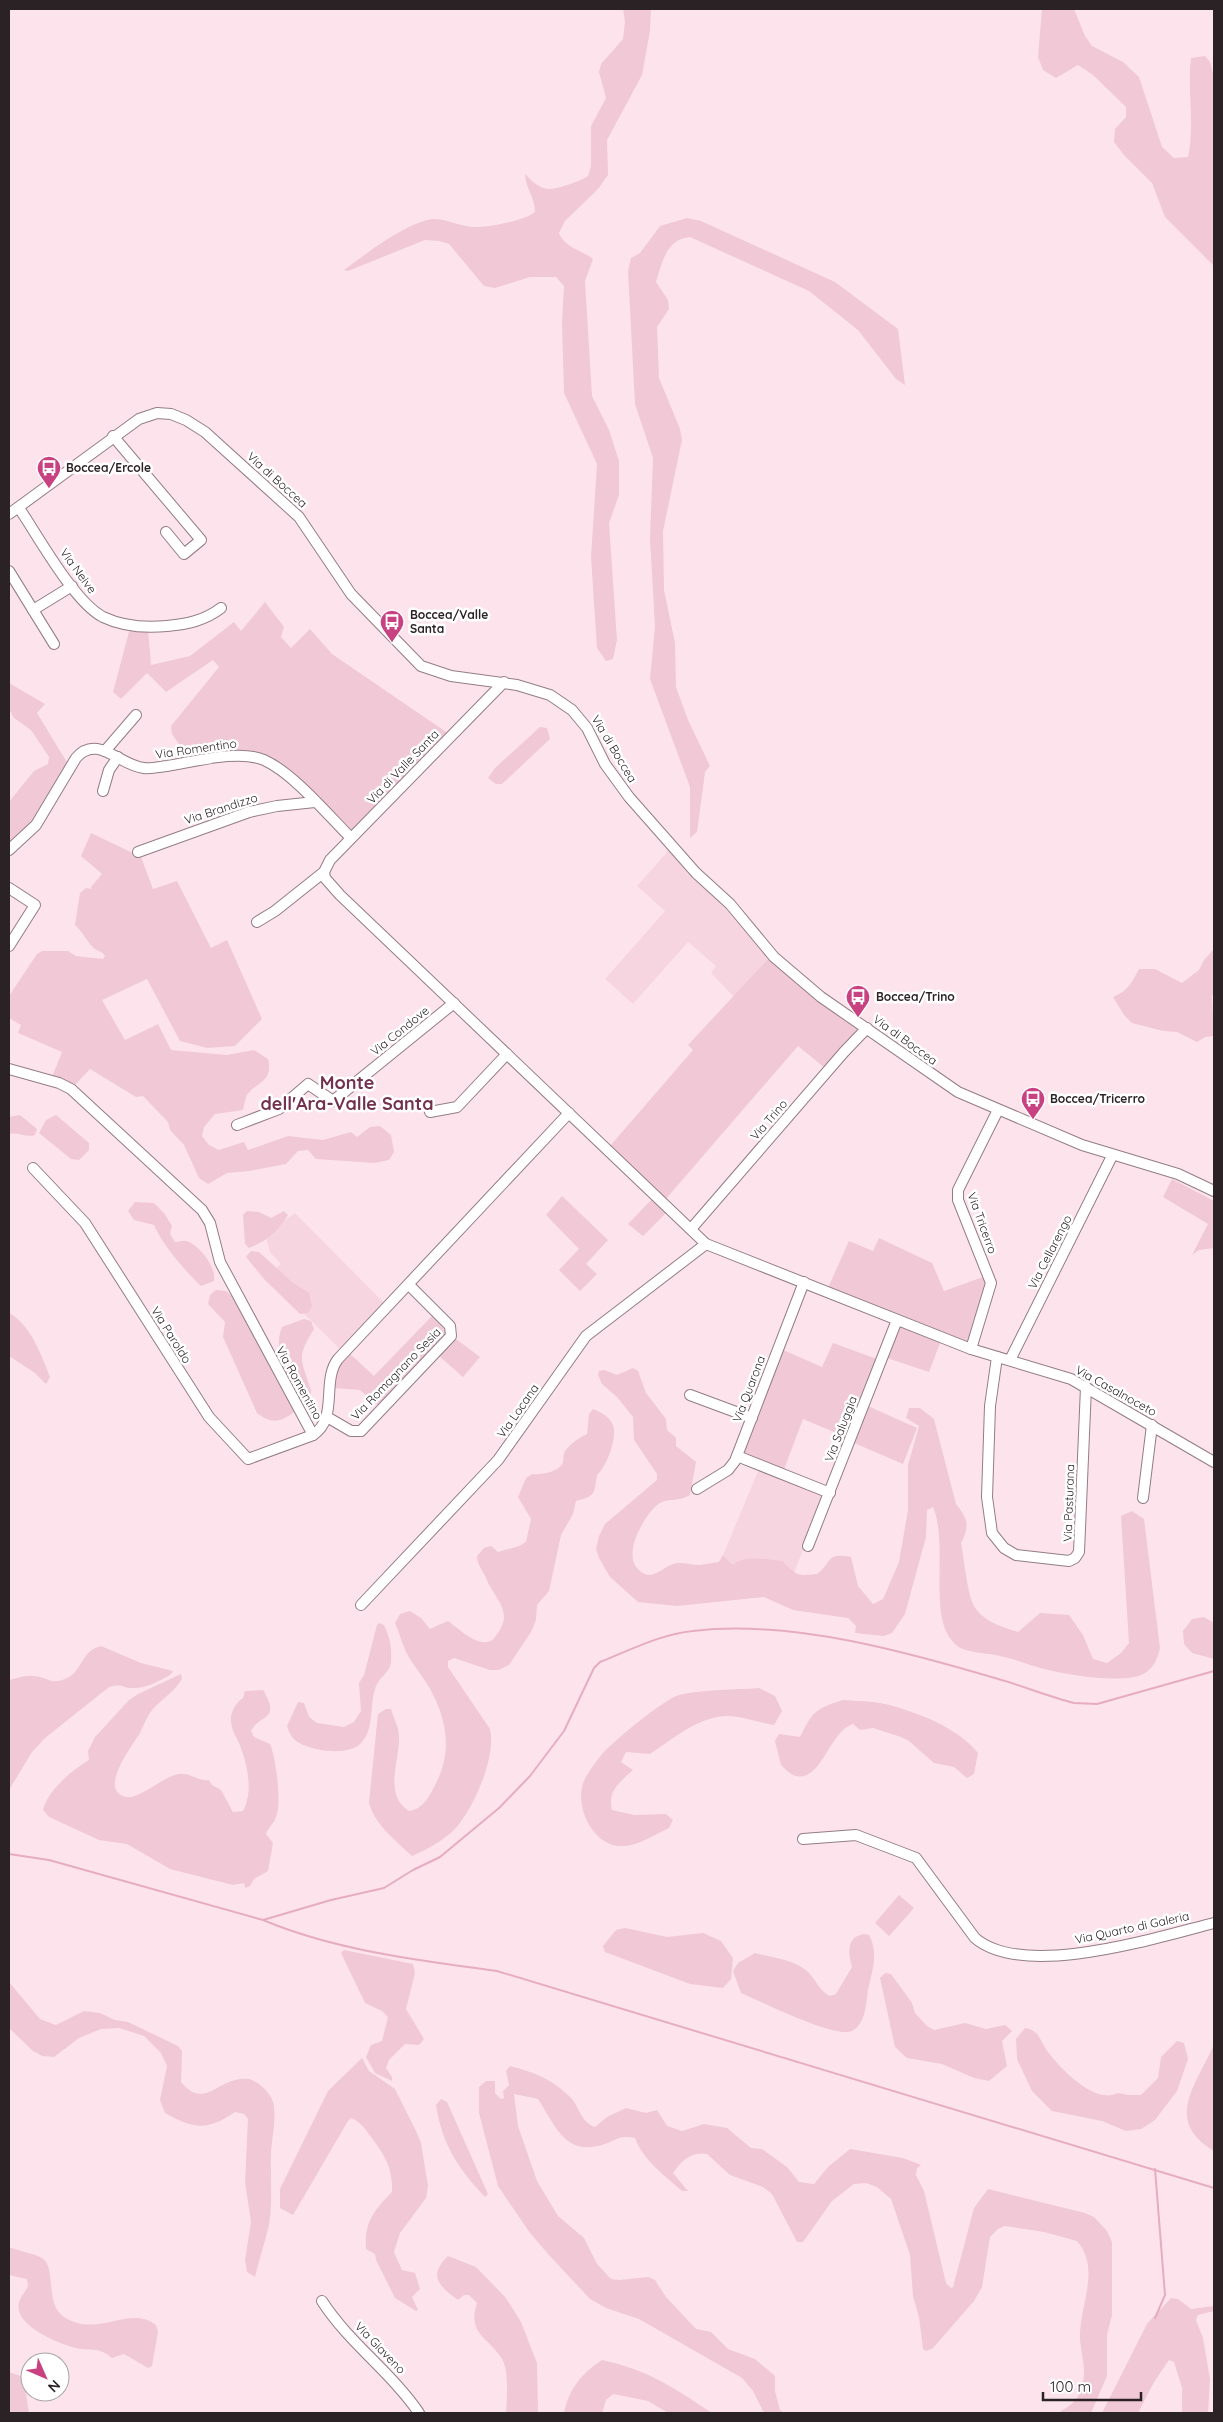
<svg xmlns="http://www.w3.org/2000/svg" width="1223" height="2422" viewBox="0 0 1223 2422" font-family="Quicksand,sans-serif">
  <rect width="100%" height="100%" fill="#fde4ec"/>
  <g fill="#f6d5e0">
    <polygon points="669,850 689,875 722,904 768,959 734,997 711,973 716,966 688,942 633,1004 605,979 665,911 637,886"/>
    <polygon points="295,1213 386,1305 343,1352 267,1277 281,1264 270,1252 265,1234"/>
    <polygon points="759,1469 824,1495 794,1573 783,1561 734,1566 723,1555"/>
  </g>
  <g fill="#f0c8d6">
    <path d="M623 9H651L650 31 642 75 607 140 608 175 598 189 565 221 559 233C565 248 582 250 593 259L585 281 592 396 609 430 619 461V495L609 523 617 640 613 659 606 661 597 648 591 557 597 464 564 393 562 323 564 286 556 277H530L495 288 484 286 449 244 439 241 425 240 348 271 344 270C367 253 399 228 427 220 441 216 457 226 472 227 487 228 524 221 535 212 535 197 526 190 525 174 531 180 539 189 549 189 558 189 581 181 588 176L591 166V126L606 98 599 72 601 64 623 39 625 22Z"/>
    <path d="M1042 9H1074L1085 36 1092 46 1123 62 1139 77 1162 147 1174 158 1188 157C1195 124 1187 91 1191 58L1205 56 1210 62 1214 77V266L1165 217 1152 183 1124 155 1114 142 1115 129 1126 117V107L1093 75 1078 65 1056 78 1043 70 1038 57Z"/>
    <path d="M687 218 701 221 835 282 898 329 905 385 896 379 858 330 809 291 690 237C666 239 662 263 656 282L668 300 669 309 657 327 659 378 680 429 682 440 663 531 664 590 675 643 676 687 688 720 710 766 705 772 697 832 690 838V787L650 679 655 627 650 539 653 458 635 404 628 271 631 258 640 253 660 226Z"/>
    <path d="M265 602 284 627 281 637 291 648 310 629 332 654 449 734 352 832 278 762C247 743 221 750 189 759L172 734 171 726 219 667 213 660 166 692 147 673 121 699 113 692 130 628 148 629 151 665 190 656 234 622 241 631Z"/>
    <polygon points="9,683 45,704 37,713 68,764 40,816 9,847 9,802 34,771 48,764 49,757 31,730 14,718 9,709"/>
    <polygon points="540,727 547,728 550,739 502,784 496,784 488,778 495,768"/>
    <path d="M91 833 141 857 153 889 177 881 211 948 227 940 262 1019 235 1046 207 1048 180 1041 147 979 102 1000 125 1040 158 1024 171 1050 227 1055 254 1050 268 1059C274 1082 256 1082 247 1095 245 1099 244 1106 243 1110L215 1114 204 1127 202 1136 209 1145 219 1150 244 1142 248 1150 288 1136 323 1140 351 1132 357 1137 370 1127 380 1126 391 1135 394 1152 389 1160 374 1163 316 1159 308 1150 298 1151 286 1164 249 1171 227 1173 208 1184 199 1178 184 1145 170 1130 168 1122 143 1096 136 1097 90 1069 74 1086 52 1077 62 1052 18 1033 21 1025 9 1018V996L37 954 42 951H68L76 956 103 959 105 956C102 951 100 952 95 949 88 944 83 932 75 925L80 893 86 888 92 889 91 887 102 874 81 856Z"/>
    <path d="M1214 949V994L1212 996 1214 1036 1205 1037 1197 1042 1177 1032 1163 1031 1132 1023 1124 1015 1113 997C1128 991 1132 982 1139 969H1155L1182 983 1199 970 1204 960Z"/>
    <polygon points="768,959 860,1029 826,1069 798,1046 665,1200 610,1146 693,1050 688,1045"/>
    <path d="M20 1115 37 1129 35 1135C27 1138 18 1132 9 1134V1117Z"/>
    <polygon points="56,1115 89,1143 89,1150 79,1160 71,1159 39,1133 46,1120"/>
    <polygon points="1172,1179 1214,1201 1214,1248 1199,1250 1192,1255 1208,1224 1163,1197"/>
    <polygon points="562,1196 608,1240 586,1264 597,1274 580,1291 559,1270 579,1249 546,1215"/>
    <polygon points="652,1199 666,1213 643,1236 628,1224"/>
    <path d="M135 1202 154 1203 164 1213 172 1226 170 1234 175 1242C178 1242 183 1240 186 1241 199 1244 217 1268 214 1281L201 1286C185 1271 162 1244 154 1225L134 1220 128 1211Z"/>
    <path d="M247 1211 259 1212 271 1218 284 1211 288 1215C277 1232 267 1241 249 1248L245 1244 243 1215Z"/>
    <polygon points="879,1238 932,1263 944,1291 983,1277 986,1284 969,1344 828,1288 849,1241 873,1251"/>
    <polygon points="251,1251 259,1252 293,1283 309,1293 312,1306 308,1313 300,1314 264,1279 246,1257"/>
    <path d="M216 1290 226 1291 235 1299 295 1411C281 1423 271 1424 257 1413L223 1337 225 1322 208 1304 210 1295Z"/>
    <path d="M9 1313C30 1324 42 1356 50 1377L46 1384 35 1373 9 1356Z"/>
    <polygon points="433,1315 447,1334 379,1406 360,1390 334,1388 338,1368 349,1353 374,1376"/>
    <path d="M304 1319 311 1321 314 1329C296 1358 301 1359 311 1390V1394L304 1400 299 1399C288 1378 272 1351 282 1327Z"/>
    <polygon points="899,1325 940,1343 929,1372 887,1358"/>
    <polygon points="456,1339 480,1357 463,1377 439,1356"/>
    <polygon points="833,1343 877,1359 846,1437 803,1419 783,1472 745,1456 742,1450 781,1349 822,1367"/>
    <path d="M633 1368 638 1371 646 1393 666 1419 667 1430 676 1438V1446L696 1462 690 1495C680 1502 667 1497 657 1505 643 1517 617 1562 645 1574 654 1578 664 1567 673 1564 681 1561 691 1565 700 1565 706 1564 713 1563 719 1562L723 1555 733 1565C744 1554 769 1560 783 1561 796 1576 798 1576 817 1574 833 1562 825 1552 851 1557L858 1586 873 1604 883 1599 899 1562 908 1510V1465L919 1426 906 1418 909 1408H920L934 1419 956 1504C968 1519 970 1526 961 1543 964 1559 967 1590 973 1604 980 1620 1002 1627 1018 1632L1040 1613 1069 1615 1083 1635 1093 1659 1107 1663 1121 1653 1129 1643 1121 1516 1132 1511 1144 1519 1160 1648C1157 1661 1152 1672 1138 1676 1115 1683 1060 1674 1037 1667 1026 1664 1015 1659 1004 1657 991 1653 976 1654 963 1649 958 1648 952 1641 949 1637 930 1608 948 1542 933 1507L927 1510 926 1537 905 1614 892 1633 884 1636 855 1633 856 1626 848 1618 793 1610 764 1597 677 1606 638 1602 610 1577 599 1558 596 1549 599 1536 605 1524 657 1480V1474L634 1440 633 1417 617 1397 602 1384 598 1375 599 1371 604 1370 617 1375Z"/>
    <polygon points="868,1406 917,1428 903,1464 854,1443"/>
    <path d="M593 1409C601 1412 608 1416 612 1423 619 1434 607 1467 597 1475 594 1494 596 1496 576 1501L573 1514 561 1535 549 1591 537 1605 536 1620 531 1632 509 1665 499 1670H490L454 1658 448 1661V1667L490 1729C496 1755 477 1799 462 1820 452 1836 429 1849 412 1856 397 1842 373 1823 369 1802L378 1714 386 1709H391C393 1717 399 1727 399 1736 400 1760 383 1795 409 1811 423 1809 429 1797 435 1785 453 1752 447 1719 429 1687 422 1675 412 1664 406 1652 402 1643 399 1632 395 1623L400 1614 410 1611 421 1618 430 1629 448 1621C458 1628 483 1653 495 1637 511 1616 503 1608 491 1588 488 1584 487 1579 484 1574 481 1568 477 1563 477 1556L484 1548 491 1546 498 1552 519 1546 526 1542 531 1519 518 1497 526 1478 532 1474C541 1475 560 1472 563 1462 564 1458 563 1454 565 1451 571 1443 579 1438 587 1434L589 1414Z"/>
    <polygon points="1204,1617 1214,1623 1214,1659 1192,1653 1184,1644 1183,1631 1192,1619"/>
    <path d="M379 1623 384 1625C390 1637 392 1648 391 1662 390 1672 381 1676 377 1684 368 1703 376 1725 362 1742 350 1758 303 1751 292 1737 290 1734 288 1730 287 1726L298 1702 304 1703 309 1717 317 1723 344 1727 354 1722 361 1711 359 1683 364 1675 377 1625Z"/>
    <path d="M101 1646 141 1663 173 1671 170 1675C159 1681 145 1689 132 1688 121 1688 124 1683 109 1687L45 1738 32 1752 9 1790V1680C16 1679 24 1675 32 1676 48 1676 51 1687 69 1677 83 1669 82 1650 101 1646Z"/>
    <path d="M181 1674 182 1679C175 1691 162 1699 153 1709 147 1716 144 1725 140 1733 133 1745 96 1792 127 1797 140 1799 164 1776 179 1774 190 1772 199 1782 209 1780L212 1785 221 1790 233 1812 243 1811C254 1791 247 1763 239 1743 236 1737 231 1728 231 1721 230 1713 236 1702 243 1698L245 1691 263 1690C282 1721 259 1714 251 1731L254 1737 270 1744C276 1758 282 1803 276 1817 274 1824 268 1827 266 1834L273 1843 268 1871 254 1879 250 1886 245 1888 244 1883 233 1885 170 1869 127 1844 99 1840 49 1817 43 1810C48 1790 72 1770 89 1760L88 1751 95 1737 129 1700 138 1694Z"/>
    <path d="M759 1688 775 1696 782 1711 774 1725C759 1723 740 1715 725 1716 696 1718 673 1739 650 1754L626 1752 621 1762 633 1770C620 1782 607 1791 612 1810L634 1815 666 1814 673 1820 669 1828C656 1834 638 1846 623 1846 594 1848 573 1806 584 1781 588 1772 597 1760 603 1753 616 1739 663 1700 679 1695 704 1689 734 1690 759 1688Z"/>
    <path d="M843 1700C857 1701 872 1701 885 1704 917 1712 957 1727 978 1753L974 1774 967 1778 954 1767 934 1763 909 1741 901 1737 873 1728 860 1730 853 1724C828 1732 821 1786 793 1775 789 1773 784 1768 781 1765L775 1741 779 1734 800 1737C813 1711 815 1709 843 1700Z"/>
    <polygon points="899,1895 914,1908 889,1936 875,1923"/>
    <polygon points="625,1928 667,1937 703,1933 721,1941 733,1958 731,1979 723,1988 690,1984 605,1952 603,1946 616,1930"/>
    <path d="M864 1934 869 1935C879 1953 872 1971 868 1990 866 2003 866 2024 852 2031 836 2039 760 2001 741 1993L733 1971 738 1963 755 1953C773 1958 795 1959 809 1973 817 1982 819 1990 830 1996L836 1994 852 1967C848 1953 846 1937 864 1934Z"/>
    <polygon points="344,1950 413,1964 415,1973 406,2009 424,2039 419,2045 405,2044 389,2060 386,2068 392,2077 392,2081 375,2073 366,2057 371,2045 382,2041 388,2017 382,2011 365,2003 341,1953"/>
    <polygon points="885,1973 891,1974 912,2003 915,2013 927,2026 934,2030 965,2023 986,2029 1005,2025 1012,2031 1002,2041 1007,2066 989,2081 974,2078 942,2064 907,2058 895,2047 880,1978"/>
    <path d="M9 1982 40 2019 56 2025 84 2011 100 2013 115 2020 128 2022 178 2046 182 2051 181 2082C206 2112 218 2075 249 2079 257 2081 271 2093 273 2102 277 2118 272 2136 271 2152 270 2175 273 2201 269 2225 265 2242 259 2260 255 2277L247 2272 245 2260 251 2222 245 2182 248 2119 244 2114 235 2112C208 2131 193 2129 165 2113L160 2100 167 2066 161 2053 144 2036 119 2028 101 2029 79 2038 54 2057 42 2056 33 2051 9 2028Z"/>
    <path d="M1025 2028C1039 2029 1041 2043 1048 2052 1061 2069 1095 2105 1118 2093L1128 2095H1141L1158 2078 1161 2057 1177 2041 1184 2043 1188 2059 1177 2091 1155 2120 1141 2129 1126 2131 1102 2121 1052 2111 1032 2091 1017 2059 1016 2039Z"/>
    <path d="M1214 2044V2151C1162 2120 1198 2083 1214 2044Z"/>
    <path d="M362 2058 369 2071 395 2089 416 2131 421 2143 428 2186 426 2198 400 2233 394 2252 402 2270 415 2273 420 2289 412 2297 418 2310 416 2311 395 2298 376 2260 375 2254 366 2249C364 2223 374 2210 392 2192 393 2169 385 2155 371 2137 365 2129 361 2122 351 2118L348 2121 293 2215 280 2208V2189L328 2091Z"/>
    <path d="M510 2066C533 2072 550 2078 568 2095 579 2104 580 2122 595 2127L607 2117 626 2108 646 2113 657 2110 667 2126 682 2131 704 2124 727 2128 751 2148 762 2149 787 2167 799 2182 814 2184 828 2167 850 2149 903 2158 921 2165 917 2168 916 2175 924 2191 946 2283 951 2288 953 2287 974 2208 988 2189 1085 2213 1094 2217 1107 2231 1112 2242V2315L1107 2335V2376L1091 2413H1058C1066 2408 1077 2402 1080 2392 1089 2369 1080 2357 1080 2335 1080 2304 1101 2269 1077 2241L1044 2232 1005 2226 998 2229 990 2237 982 2287 974 2301 933 2348 926 2351 923 2349 919 2317 913 2296 910 2255 891 2199 877 2187 866 2183 854 2184 832 2201 803 2242H797L772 2194 763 2187 730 2175 707 2154C692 2151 681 2161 673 2173L688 2191H682C665 2176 643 2160 635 2138 618 2135 619 2139 605 2144 565 2157 557 2128 538 2099L514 2094 518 2126 537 2181 558 2216 584 2238 597 2264 611 2279 619 2280 648 2277 655 2280 666 2297 696 2329 711 2332 728 2349 755 2359 775 2376V2391L780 2410 785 2413H764L753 2391 742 2378 639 2319 606 2308 590 2299 549 2255 530 2233 498 2186 479 2113V2087L486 2081H495V2093L501 2099 504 2098 503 2091 509 2085 506 2071Z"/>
    <path d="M441 2099 447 2102 488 2194 485 2197C458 2169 442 2144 436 2105Z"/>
    <path d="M9 2247C19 2251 33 2253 42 2258 57 2267 44 2304 64 2317 99 2339 129 2304 156 2325L158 2332 152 2366 148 2368 124 2354 112 2358C98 2346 92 2352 76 2348 59 2344 13 2325 19 2303 20 2297 26 2291 28 2286L27 2279 9 2275Z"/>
    <path d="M448 2256 476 2267 506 2298 521 2322 537 2363 538 2413H506C507 2400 509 2369 502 2359 488 2336 467 2335 477 2303L469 2295H464L458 2300C440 2287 427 2276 448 2256Z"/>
    <polygon points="1171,2298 1178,2299 1191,2309 1214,2306 1214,2311 1198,2315 1196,2320 1203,2338 1210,2379 1208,2413 1182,2413 1182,2388 1174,2362 1169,2360 1154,2382 1138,2413 1102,2413 1147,2324"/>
    <path d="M602 2360C648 2370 673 2387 712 2413H668L648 2401 613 2394 606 2400 602 2413H564C569 2389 581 2374 602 2360Z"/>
    <polygon points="9,2372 30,2379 30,2383 25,2387 29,2413 9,2413"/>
  </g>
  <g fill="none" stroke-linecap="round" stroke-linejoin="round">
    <g stroke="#e6acc1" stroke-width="2">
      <path d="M9 1854 49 1860 263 1920 331 1900 384 1888 413 1870 440 1857 499 1808 530 1776 564 1731 594 1668 600 1662C630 1650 661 1634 693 1631 792 1619 911 1653 1005 1681 1028 1688 1050 1697 1074 1703L1097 1704 1214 1671"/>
      <path d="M263 1920C337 1951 418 1960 497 1971L1214 2188"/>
      <polyline points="1155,2318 1165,2295 1155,2169"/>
    </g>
    <defs>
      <g id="minor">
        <polyline points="113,436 201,540 184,554 166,532"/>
        <path d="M19 508C38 536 74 602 103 617 122 626 146 628 167 626 187 624 204 621 221 608"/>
        <polyline points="9,514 139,419 157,413 171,414 186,420 205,432 299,517 351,594 421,666 451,676 517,685 550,695 572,710 587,728 605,764 629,797 696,873 730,904 774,957 821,997 958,1092 1082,1145 1178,1174 1214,1191"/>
        <polyline points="9,571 54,644"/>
        <polyline points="33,610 72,586"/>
        <polyline points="105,751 136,715"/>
        <polyline points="103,791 109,770 118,757"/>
        <path d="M9 850 36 825 76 758C97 733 120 766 144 768 151 769 159 767 167 766 194 762 238 749 264 760 293 773 328 815 351 838"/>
        <polyline points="138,852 249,812 277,806 315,802"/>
        <polyline points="324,872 325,878 340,895 706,1244 971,1349 1071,1379 1214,1462"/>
        <polyline points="9,888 35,905 9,946"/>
        <polyline points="257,922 275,911 324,872 330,860 504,682"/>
        <path d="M9 1069 59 1083 71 1089 202 1210 210 1223 220 1262 313 1435C339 1418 321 1381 338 1359L569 1113"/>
        <polyline points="430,1112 457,1107 507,1054"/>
        <polyline points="237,1125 279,1109 308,1084 333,1101 454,1003"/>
        <polyline points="33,1168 85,1223 209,1417 248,1459 313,1435"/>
        <polyline points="691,1229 844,1052 867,1028"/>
        <polyline points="971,1349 991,1283 958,1200 958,1190 998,1110"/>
        <polyline points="997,1357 990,1406 987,1497 992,1533 1004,1548 1016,1555 1069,1561 1075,1558 1079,1552 1086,1387"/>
        <polyline points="1010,1360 1112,1156"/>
        <polyline points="690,1395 752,1418"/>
        <polyline points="327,1417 351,1431 361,1431 451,1336 450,1326 409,1285"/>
        <polyline points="737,1456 830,1493"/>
        <polyline points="697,1489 728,1470 735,1461 804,1282"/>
        <polyline points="1143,1498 1152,1425"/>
        <polyline points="808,1546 897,1320"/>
        <polyline points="361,1605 498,1460 586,1336 706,1244"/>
        <path d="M803 1839 856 1835 916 1858 975 1938C1024 1980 1158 1937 1214 1923"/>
        <path d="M322 2301C349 2343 391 2372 419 2413"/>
      </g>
    </defs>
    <use href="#minor" stroke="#937d84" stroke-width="12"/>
    <use href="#minor" stroke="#fff" stroke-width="10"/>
  </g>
  <defs>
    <symbol id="bus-pin" viewBox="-11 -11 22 30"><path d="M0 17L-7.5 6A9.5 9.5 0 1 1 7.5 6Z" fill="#c84281" stroke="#fff"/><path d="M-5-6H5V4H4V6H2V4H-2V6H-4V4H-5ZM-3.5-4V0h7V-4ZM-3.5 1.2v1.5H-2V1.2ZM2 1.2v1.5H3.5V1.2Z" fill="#fff"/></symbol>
  </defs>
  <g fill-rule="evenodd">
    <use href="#bus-pin" x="35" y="454" width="28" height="38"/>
    <use href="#bus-pin" x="378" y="608" width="28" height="38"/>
    <use href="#bus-pin" x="844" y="983" width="28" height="38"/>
    <use href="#bus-pin" x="1019" y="1085" width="28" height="38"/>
  </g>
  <g text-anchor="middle" stroke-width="5" stroke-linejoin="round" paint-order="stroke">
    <g font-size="12" font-weight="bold" fill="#2b2225" stroke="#fff" text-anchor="start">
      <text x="66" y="472">Boccea/Ercole</text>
      <text x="410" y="619">Boccea/Valle<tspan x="410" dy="14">Santa</tspan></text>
      <text x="876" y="1001">Boccea/Trino</text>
      <text x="1050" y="1103">Boccea/Tricerro</text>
    </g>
    <g font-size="12" fill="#2b2225" stroke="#fff">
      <text transform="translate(277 480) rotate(42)" y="4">Via di Boccea</text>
      <text transform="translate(78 571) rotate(54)" y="4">Via Neive</text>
      <text transform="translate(196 749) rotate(-8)" y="4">Via Romentino</text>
      <text transform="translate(614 749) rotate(59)" y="4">Via di Boccea</text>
      <text transform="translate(403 767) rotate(-46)" y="4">Via di Valle Santa</text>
      <text transform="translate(221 809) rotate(-18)" y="4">Via Brandizzo</text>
      <text transform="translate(400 1031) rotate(-39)" y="4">Via Condove</text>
      <text transform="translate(905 1040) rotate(36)" y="4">Via di Boccea</text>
      <text transform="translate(769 1120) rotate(-49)" y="4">Via Trino</text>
      <text transform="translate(982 1223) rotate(70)" y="4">Via Tricerro</text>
      <text transform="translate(1050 1252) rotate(-63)" y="4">Via Cellarengo</text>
      <text transform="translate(171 1335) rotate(58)" y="4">Via Paroldo</text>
      <text transform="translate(396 1374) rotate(-46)" y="4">Via Romagnano Sesia</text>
      <text transform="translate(299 1383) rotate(61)" y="4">Via Romentino</text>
      <text transform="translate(749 1389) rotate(-69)" y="4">Via Quarona</text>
      <text transform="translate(1116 1391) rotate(29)" y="4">Via Casalnoceto</text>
      <text transform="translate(518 1411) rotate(-55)" y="4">Via Locana</text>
      <text transform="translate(841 1429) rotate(-69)" y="4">Via Saluggia</text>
      <text transform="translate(1069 1503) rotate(-88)" y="4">Via Pasturana</text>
      <text transform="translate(1132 1928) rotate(-12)" y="4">Via Quarto di Galeria</text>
      <text transform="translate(380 2348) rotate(46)" y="4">Via Giaveno</text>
    </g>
    <g font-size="18" font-weight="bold" fill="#74314e" stroke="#fff">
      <text x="347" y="1089">Monte<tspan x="347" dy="21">dell'Ara-Valle Santa</tspan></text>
    </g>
  </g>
  <rect width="1223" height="2422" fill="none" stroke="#2b2225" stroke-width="20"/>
  <g transform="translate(45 2377) rotate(135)"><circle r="24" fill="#ffffff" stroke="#aaa7a8"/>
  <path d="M0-4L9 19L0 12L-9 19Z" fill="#c84281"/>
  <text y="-8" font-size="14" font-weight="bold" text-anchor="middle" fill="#2b2225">N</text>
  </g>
  <path d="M1043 2392v8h98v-8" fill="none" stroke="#2b2225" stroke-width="2.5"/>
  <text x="1050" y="2392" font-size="15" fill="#2b2225" stroke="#ffffff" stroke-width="4" paint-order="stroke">100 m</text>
</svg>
